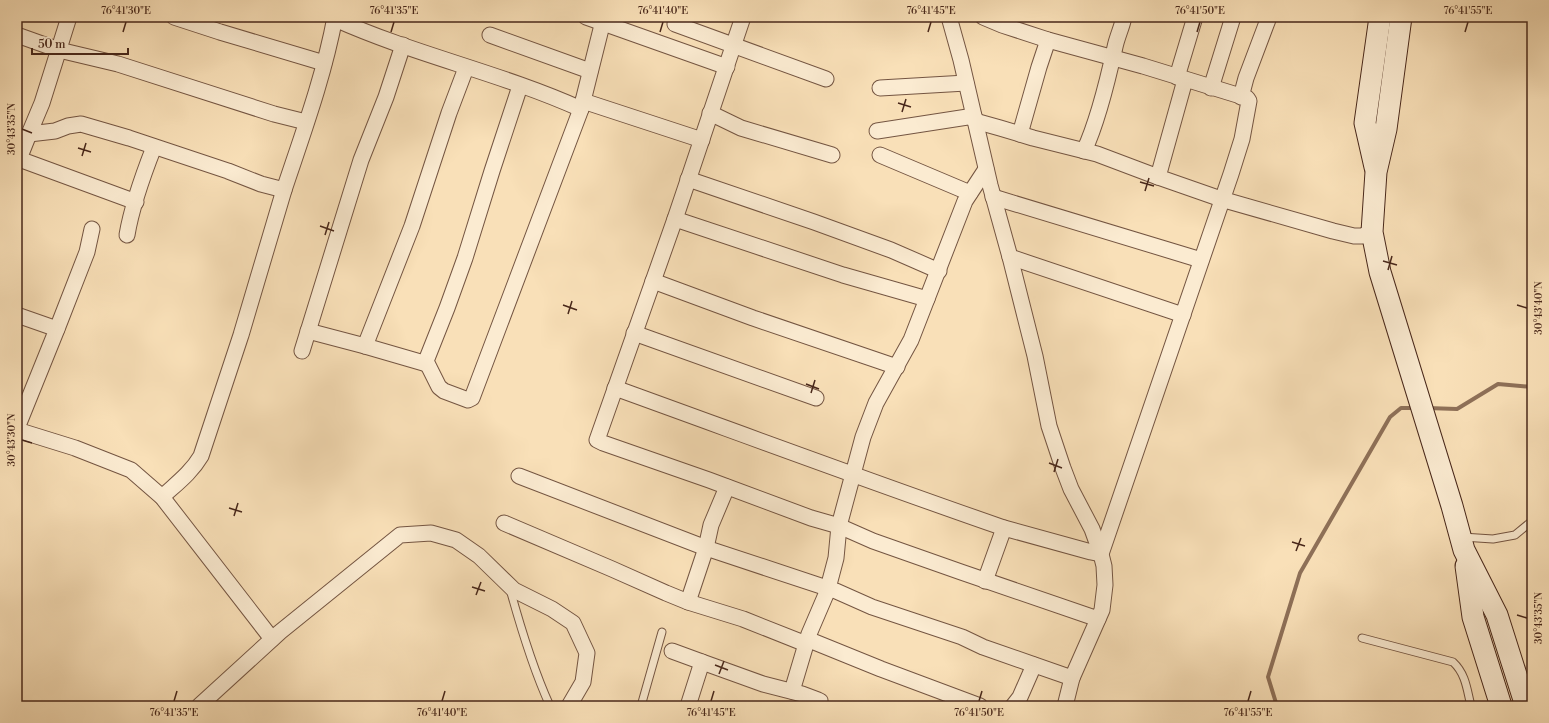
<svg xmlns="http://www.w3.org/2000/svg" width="1549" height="723" viewBox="0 0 1549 723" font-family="'Libre Bodoni',serif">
  <rect width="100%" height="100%" fill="#f9e0b8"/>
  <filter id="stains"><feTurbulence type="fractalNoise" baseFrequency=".005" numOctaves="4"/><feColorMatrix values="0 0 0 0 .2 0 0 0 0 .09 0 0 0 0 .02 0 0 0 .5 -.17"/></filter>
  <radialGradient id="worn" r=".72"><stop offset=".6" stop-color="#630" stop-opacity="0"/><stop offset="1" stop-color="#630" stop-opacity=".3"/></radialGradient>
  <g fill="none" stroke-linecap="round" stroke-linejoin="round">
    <g stroke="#8e7058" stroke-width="4">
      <polyline points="1427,408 1457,409 1498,384 1532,387"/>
      <polyline points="1277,706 1268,677 1300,573 1390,417 1401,408 1415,408"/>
    </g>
    <defs>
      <g id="service">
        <polyline points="1462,537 1493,539 1515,535 1532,521"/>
        <path d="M510 589C521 629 533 669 550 706"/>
        <path d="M1362 638 1453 662C1466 674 1467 690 1471 706"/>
        <polyline points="641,706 662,632"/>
      </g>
      <g id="minor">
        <path d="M69 17 42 103 29 134 55 131 68 126 81 124 129 138 228 171 261 184 284 190C303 133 324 76 335 17"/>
        <polyline points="174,17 220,32 324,63"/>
        <polyline points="586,17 727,67"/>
        <polyline points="743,17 675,219 597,440 603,443 709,480 811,518 839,526 873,541 961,572 1098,619"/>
        <polyline points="949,17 961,60 990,185 1010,257 1035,356 1049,426 1063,468 1071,489 1092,529 1101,554 1104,566 1105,585 1102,610 1072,678 1065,706"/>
        <polyline points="983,17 1002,25 1048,40 1143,66 1247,98 1249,101 1242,139 1231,174 1101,554 1091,552 1004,528 985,581"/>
        <path d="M335 19C415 55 501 73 581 109"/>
        <polyline points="675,24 826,79"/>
        <polyline points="17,35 59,50 118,64 274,114 306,122"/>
        <polyline points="490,35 590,71"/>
        <polyline points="1177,77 1195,17"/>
        <polyline points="1185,80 1158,177 1221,199 1333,231 1354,236 1362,236 1372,232"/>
        <polyline points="520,86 492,171 465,258 447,308 426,361 439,387 444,391 468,400 472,398 581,109 604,17"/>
        <polyline points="880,88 966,83"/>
        <polyline points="1211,88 1233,17"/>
        <polyline points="1241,97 1246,78 1269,17"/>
        <polyline points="583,101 702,140"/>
        <polyline points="710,113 741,128 832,155"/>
        <polyline points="975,121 1000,128 1033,138 1097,154 1158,177"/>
        <polyline points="877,131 974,116"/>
        <polyline points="29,134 19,159 136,202"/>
        <polyline points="1020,134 1039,67 1048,40"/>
        <path d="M1084 151C1098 121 1108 79 1115 47 1117 37 1122 27 1124 17"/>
        <polyline points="880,155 970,193"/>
        <polyline points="688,179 814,222 891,250 939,271"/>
        <polyline points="993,197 1201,260"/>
        <polyline points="675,219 843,275 927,299"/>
        <path d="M127 235C132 205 143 175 154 147"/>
        <polyline points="1010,257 1183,315"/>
        <polyline points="653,281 753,318 897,367"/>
        <polyline points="17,315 57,329"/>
        <polyline points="308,331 365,346 427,364"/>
        <polyline points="634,333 816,398"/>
        <polyline points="365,346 412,226 449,113 466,68"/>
        <polyline points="302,351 361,160 386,97 403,45"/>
        <path d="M615 388C745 435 874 483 1004 528"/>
        <polyline points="17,428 57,329 87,252 92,229"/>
        <polyline points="17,430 75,448 131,470 162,497 272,639"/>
        <polyline points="519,476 706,548 836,591 872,607 962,637 983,647 1072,678"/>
        <path d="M162 497C176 484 191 473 201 456L241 335 284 190"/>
        <polyline points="504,523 612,569 666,593 688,602 743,619 806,644"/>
        <polyline points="688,602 706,548 711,525 727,487"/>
        <polyline points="807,639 881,669 980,706"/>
        <polyline points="672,651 702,662"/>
        <polyline points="792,691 809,634 827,592 836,558 839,526 863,437 876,403 911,340 965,201 986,169"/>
        <polyline points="199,706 280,632 400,535 431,533 456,540 479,556 514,590 552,609 573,623 587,653 583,682 569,706"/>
        <polyline points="688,706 702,662 763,684 802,694 818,700 820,701 819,706"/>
        <polyline points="1013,706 1020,697 1034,665"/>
      </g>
      <g id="secondary">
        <polyline points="1401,17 1386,129 1376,172 1372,232 1380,272 1452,506 1464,550 1497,615 1526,706"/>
        <polyline points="1375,167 1365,123 1380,17"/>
        <polyline points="1466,566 1473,617 1501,706"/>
      </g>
    </defs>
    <use href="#service" stroke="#745542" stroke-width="9"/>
    <use href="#minor" stroke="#745542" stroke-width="17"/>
    <use href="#secondary" stroke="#48271a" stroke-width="23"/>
    <use href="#service" stroke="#fbebd1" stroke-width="7"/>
    <use href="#minor" stroke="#fbebd1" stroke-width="15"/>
    <use href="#secondary" stroke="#fbebd1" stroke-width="21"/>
  </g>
  <path fill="none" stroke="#48271a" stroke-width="1.5" d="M123 32 126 22M391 32 394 22M660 32 663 22M928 32 931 22M1197 32 1200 22M1465 32 1468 22M898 103 911 107M902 112 906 99M22 129 32 133M78 148 91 152M82 156 86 143M1140 182 1154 186M1145 191 1149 178M320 226 334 231M325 235 329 222M1383 261 1397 265M1388 270 1392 256M563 305 577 310M1517 305 1527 308M568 314 572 301M806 384 819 389M811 393 815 380M22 440 32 443M1049 463 1062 468M1054 472 1058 459M229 508 242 512M234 516 238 503M1292 542 1305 546M1296 551 1301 538M472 587 485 591M476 595 481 582M1517 615 1527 618M715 665 728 670M719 674 724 661M174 701 177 691M442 701 445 691M711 701 714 691M979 701 982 691M1248 701 1251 691"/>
  <rect width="1549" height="723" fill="none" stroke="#f9e0b8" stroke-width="44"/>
  <path d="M32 48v6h96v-6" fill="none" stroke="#48271a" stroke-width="2"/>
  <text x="38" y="48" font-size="12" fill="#48271a" stroke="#fbebd1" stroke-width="3" paint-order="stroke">50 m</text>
  <rect x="22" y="22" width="1505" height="679" fill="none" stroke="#48271a" stroke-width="1.5"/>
  <g font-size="10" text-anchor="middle" fill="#48271a">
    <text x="126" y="14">76°41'30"E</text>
    <text x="394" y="14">76°41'35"E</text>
    <text x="663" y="14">76°41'40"E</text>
    <text x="931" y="14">76°41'45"E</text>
    <text x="1200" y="14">76°41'50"E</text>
    <text x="1468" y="14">76°41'55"E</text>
    <text transform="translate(11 129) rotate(-90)" y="4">30°43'35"N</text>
    <text transform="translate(1538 308) rotate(-90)" y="4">30°43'40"N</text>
    <text transform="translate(11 440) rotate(-90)" y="4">30°43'30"N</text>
    <text transform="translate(1538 618) rotate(-90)" y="4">30°43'35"N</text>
    <text x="174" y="716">76°41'35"E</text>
    <text x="442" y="716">76°41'40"E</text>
    <text x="711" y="716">76°41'45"E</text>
    <text x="979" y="716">76°41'50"E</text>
    <text x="1248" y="716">76°41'55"E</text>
  </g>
  <rect width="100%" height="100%" filter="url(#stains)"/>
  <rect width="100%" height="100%" fill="url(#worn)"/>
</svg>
